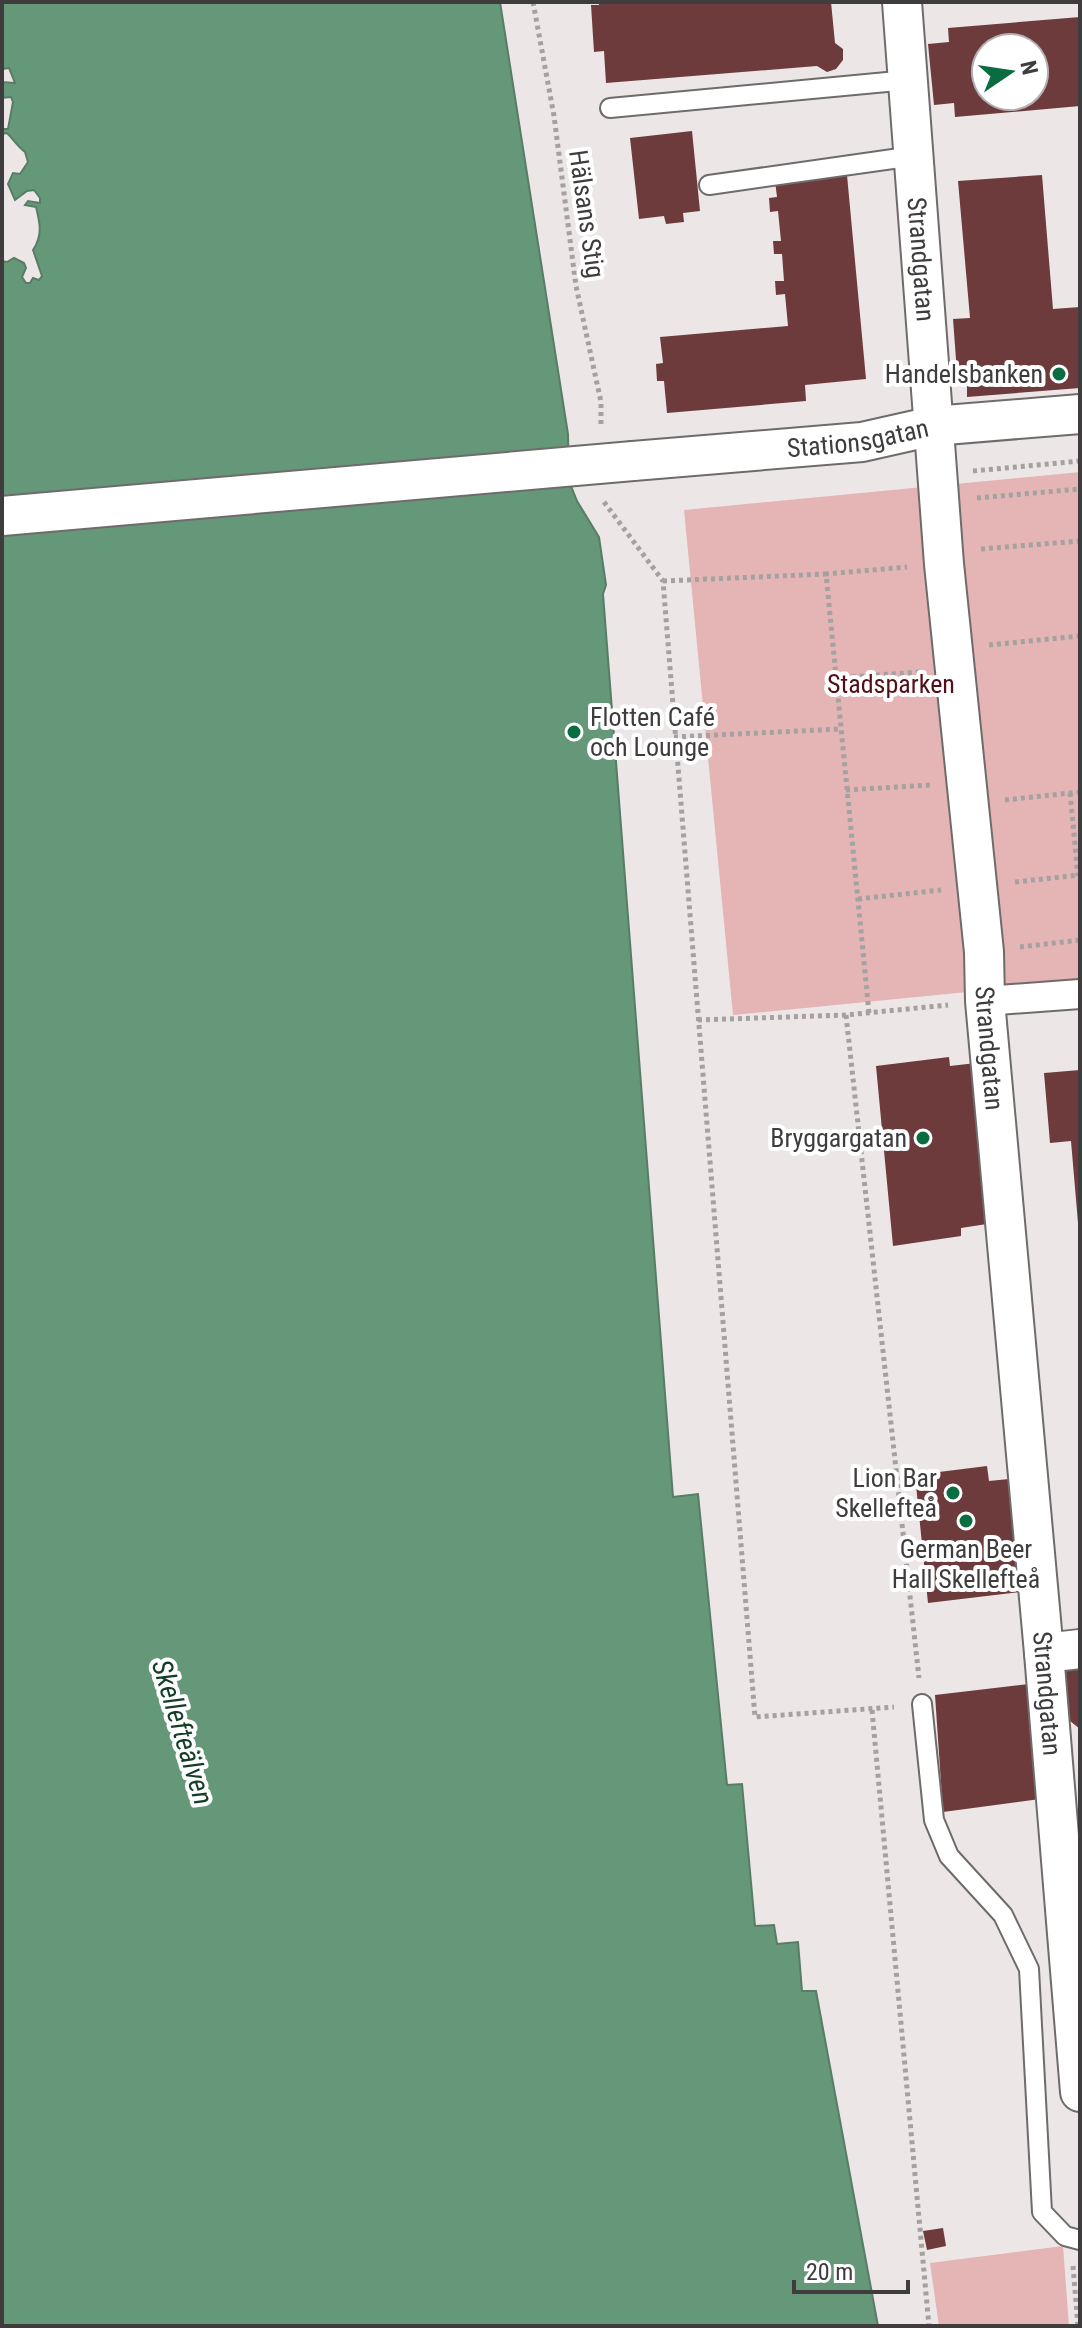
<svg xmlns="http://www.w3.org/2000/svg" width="1082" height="2328" viewBox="0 0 1082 2328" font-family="'Roboto Condensed',sans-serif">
  <rect width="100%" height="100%" fill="#ede6e6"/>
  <g fill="#e5b4b4">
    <polygon points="1080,472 1080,981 733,1015 684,510"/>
    <polygon points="1063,2246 1069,2326 939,2326 930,2263"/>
  </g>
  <path fill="#659779" stroke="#597c67" stroke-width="2" d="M2 2H500L568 434 569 481 577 501 599 537 606 585 603 594 673 1497 698 1494 727 1785 742 1784 755 1926 774 1925 777 1944 798 1942 802 1991H816L878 2326H2V261L7 262 14 258 24 263 26 268 22 277 26 283H30L33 278 39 280 42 276 33 250C43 235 40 223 36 207L25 205 28 201 40 203V198L34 190 27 191 15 200 8 184 13 173 20 174 28 162 25 152C18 147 14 140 7 133L2 134V129H8L13 102 11 97 2 98V82L15 83 9 68 2 69Z"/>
  <g fill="#6d3b3c" fill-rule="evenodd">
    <polygon points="599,2 831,2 835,43 843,49 843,60 836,69 827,72 817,66 606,83 604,51 594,52 591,5 599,5"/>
    <path d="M1080 17V106L955 117 954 103 934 105 928 44 949 42 948 28ZM986 48H1034V96H986Z"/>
    <polygon points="692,131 700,211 683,213 684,222 666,224 664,216 639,219 630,138"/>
    <polygon points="847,175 866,379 805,385 806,401 667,413 664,381 657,381 656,364 663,363 660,337 788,326 785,294 776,295 775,281 784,281 782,254 774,254 773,241 781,241 778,211 770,212 769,198 777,197 775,181"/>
    <polygon points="1042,175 1053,309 1080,307 1080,388 967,397 967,386 958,386 953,319 970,318 958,181"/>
    <polygon points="949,1057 950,1066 976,1063 987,1224 961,1228 961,1236 893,1246 876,1066"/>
    <polygon points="1080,1070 1080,1223 1078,1223 1071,1141 1050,1143 1044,1073"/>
    <polygon points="987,1466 989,1481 1009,1479 1021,1592 928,1603 915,1475"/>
    <polygon points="1080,1655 1080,1729 1060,1713 1055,1657"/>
    <polygon points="1029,1684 1040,1799 943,1812 935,1695"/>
    <polygon points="943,2228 946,2246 927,2250 923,2231"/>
  </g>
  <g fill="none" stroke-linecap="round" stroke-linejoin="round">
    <defs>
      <g id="service">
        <polyline points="610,108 908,80"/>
        <polyline points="709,185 914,156"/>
        <polyline points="922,1704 934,1820 949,1856 1003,1915 1029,1969 1042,2212 1065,2236 1080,2240"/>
      </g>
      <polyline id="pedestrian" points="985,1001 1080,994"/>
      <g id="minor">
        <path id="s1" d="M902 2 944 564 984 952 985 1001 1044 1653 1080 2092"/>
        <path id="s2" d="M633 461 862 442 933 426 1080 414"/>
        <polyline points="1044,1653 1080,1649"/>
      </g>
    </defs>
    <use href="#service" stroke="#706b6b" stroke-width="22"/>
    <use href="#pedestrian" stroke="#706b6b" stroke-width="32"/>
    <use href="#minor" stroke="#706b6b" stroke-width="42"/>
    <g stroke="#a5a1a1" stroke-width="5" stroke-dasharray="4 4" stroke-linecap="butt">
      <polyline points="533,2 554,116 576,286 601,402 601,426"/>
      <polyline points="973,471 1080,461"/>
      <polyline points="977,498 1080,489"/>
      <polyline points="604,502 663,581 755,1717 894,1707"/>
      <polyline points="981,549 1080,541"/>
      <polyline points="663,581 826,574"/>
      <polyline points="989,645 1080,636"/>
      <polyline points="836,678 920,672"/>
      <polyline points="674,737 841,729"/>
      <polyline points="846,790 931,785"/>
      <polyline points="1070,793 1078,876"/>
      <polyline points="1005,800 1080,792"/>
      <polyline points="1015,882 1080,875"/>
      <polyline points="858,899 941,890"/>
      <polyline points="1020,947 1080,940"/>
      <polyline points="869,1013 826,574 907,567"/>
      <polyline points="846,1015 919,1678"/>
      <polyline points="698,1020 846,1015 948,1005"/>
      <polyline points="872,1710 929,2326"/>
      <polyline points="1073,2266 1078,2326"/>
    </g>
    <use href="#service" stroke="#fff" stroke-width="18"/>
    <use href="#pedestrian" stroke="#fff" stroke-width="28"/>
    <use href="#minor" stroke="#fff" stroke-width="38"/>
    <defs>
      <polyline id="minor-bridge" points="2,516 633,461"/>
    </defs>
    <use href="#minor-bridge" stroke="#706b6b" stroke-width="42" stroke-linecap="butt"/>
    <use href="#minor-bridge" stroke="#fff" stroke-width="38"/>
  </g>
  <g fill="#0a6d42" stroke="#fff" stroke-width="3">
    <circle cx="1059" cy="374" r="8"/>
    <circle cx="574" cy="732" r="8"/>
    <circle cx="923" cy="1138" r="8"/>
    <circle cx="953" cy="1493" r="8"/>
    <circle cx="966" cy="1521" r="8"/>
  </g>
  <g text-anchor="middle" stroke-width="8" stroke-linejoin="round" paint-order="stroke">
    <g font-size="26" fill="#3e3c3c" stroke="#fff">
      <text transform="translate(587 214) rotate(82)" y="9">Hälsans Stig</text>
      <text dy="9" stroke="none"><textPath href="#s1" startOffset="258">Strandgatan</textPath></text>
      <text dy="9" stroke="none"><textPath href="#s2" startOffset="226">Stationsgatan</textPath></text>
      <text dy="9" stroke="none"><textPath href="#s1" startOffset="1050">Strandgatan</textPath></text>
      <text dy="9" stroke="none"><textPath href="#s1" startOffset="1698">Strandgatan</textPath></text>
    </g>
    <g font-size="26" fill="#3e3c3c" stroke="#fff" text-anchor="end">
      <text x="1043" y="383">Handelsbanken</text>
      <text x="590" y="726" text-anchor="start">Flotten Café<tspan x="590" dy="30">och Lounge</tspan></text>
      <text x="907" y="1147">Bryggargatan</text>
      <text x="937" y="1487">Lion Bar<tspan x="937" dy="30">Skellefteå</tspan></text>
      <text x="966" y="1558" text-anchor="middle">German Beer<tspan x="966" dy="30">Hall Skellefteå</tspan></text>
    </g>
    <g font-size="26" fill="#540e17" stroke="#fff">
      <text x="891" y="693">Stadsparken</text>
    </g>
    <g font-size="28" font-style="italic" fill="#133d27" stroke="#fff">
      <text transform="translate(183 1732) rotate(73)" y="10">Skellefteälven</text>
    </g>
  </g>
  <rect width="1082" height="2328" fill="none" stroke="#3e3c3c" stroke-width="8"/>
  <g transform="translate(1010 72) rotate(77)"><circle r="38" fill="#ffffff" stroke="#b2b1b1" stroke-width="2"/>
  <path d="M0-6L14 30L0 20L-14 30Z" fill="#0a6d42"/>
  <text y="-12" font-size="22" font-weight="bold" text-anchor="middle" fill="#3e3c3c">N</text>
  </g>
  <path d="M794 2280v12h114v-12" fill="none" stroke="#3e3c3c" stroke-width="4"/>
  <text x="806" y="2280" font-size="24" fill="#3e3c3c" stroke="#ffffff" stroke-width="6" paint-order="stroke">20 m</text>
</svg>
